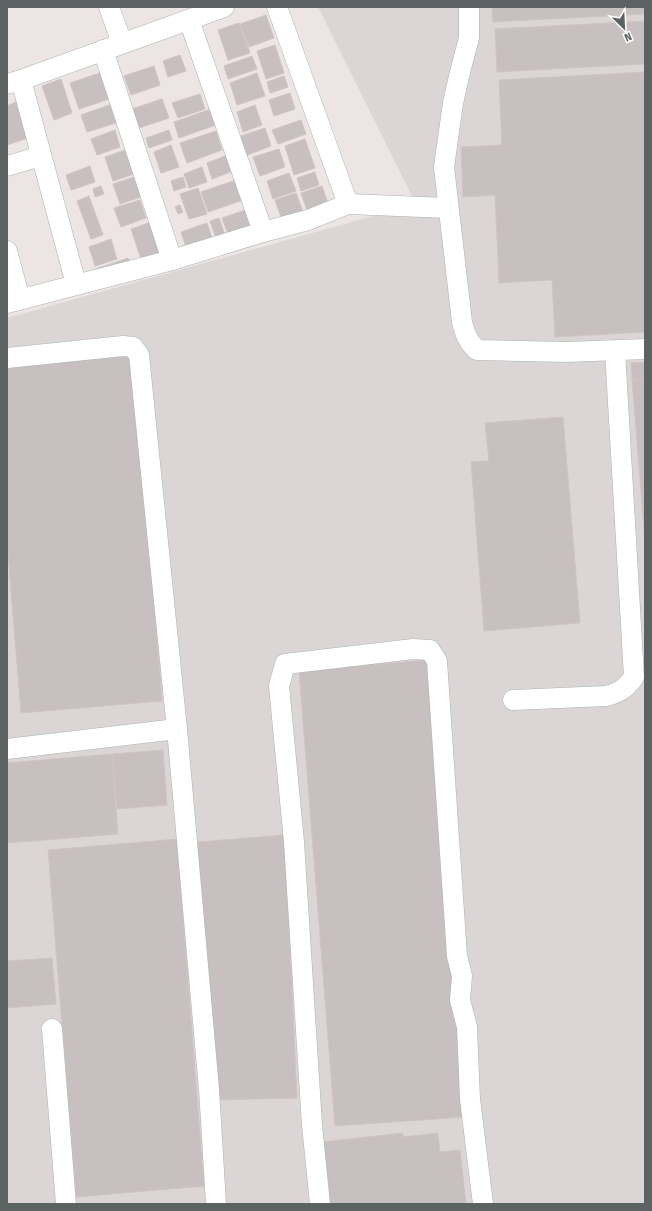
<svg xmlns="http://www.w3.org/2000/svg" width="652" height="1211" viewBox="0 0 652 1211" font-family="'Fira Sans Condensed',sans-serif">
  <rect width="100%" height="100%" fill="#ece5e3"/>
  <polygon fill="#dbd6d5" points="318,7 645,7 645,1204 7,1204 7,318 416,204"/>
  <g fill="#c8c0c0" stroke="#d0c4c2">
    <polygon points="492,7 645,7 645,14 493,22"/>
    <polygon points="266,15 274,38 249,47 240,24"/>
    <polygon points="645,21 645,64 497,72 495,29"/>
    <polygon points="239,23 250,53 228,60 218,30"/>
    <polygon points="275,45 284,73 266,79 257,51"/>
    <polygon points="180,55 186,71 168,77 163,61"/>
    <polygon points="252,56 257,69 228,79 224,66"/>
    <polygon points="154,66 160,85 131,95 124,76"/>
    <polygon points="645,72 645,332 555,337 552,280 499,283 495,195 463,197 461,147 502,145 499,80"/>
    <polygon points="100,73 109,99 79,109 70,83"/>
    <polygon points="257,73 265,96 237,105 230,83"/>
    <polygon points="284,76 288,87 270,93 267,82"/>
    <polygon points="61,79 72,113 54,120 42,86"/>
    <polygon points="290,93 295,109 274,116 269,100"/>
    <polygon points="200,94 205,109 178,118 172,103"/>
    <polygon points="162,99 169,118 136,129 129,110"/>
    <polygon points="16,102 28,138 7,145 7,106"/>
    <polygon points="112,104 119,122 87,132 81,115"/>
    <polygon points="255,105 262,125 243,132 237,112"/>
    <polygon points="211,109 216,125 179,138 174,122"/>
    <polygon points="301,120 306,134 278,144 272,130"/>
    <polygon points="265,128 271,146 242,157 235,138"/>
    <polygon points="115,130 120,147 97,155 91,139"/>
    <polygon points="169,130 172,140 149,148 146,138"/>
    <polygon points="216,131 222,150 187,163 180,143"/>
    <polygon points="305,139 315,168 294,175 285,146"/>
    <polygon points="171,145 179,167 161,173 154,152"/>
    <polygon points="279,149 285,167 260,176 253,157"/>
    <polygon points="125,150 134,174 113,181 105,157"/>
    <polygon points="228,155 233,171 212,179 207,163"/>
    <polygon points="90,166 95,182 71,190 66,175"/>
    <polygon points="202,167 207,182 189,188 184,174"/>
    <polygon points="315,172 319,185 301,191 297,178"/>
    <polygon points="289,173 296,191 273,199 267,181"/>
    <polygon points="134,177 141,197 120,204 113,184"/>
    <polygon points="183,177 186,187 174,191 171,181"/>
    <polygon points="236,180 243,200 208,212 201,192"/>
    <polygon points="101,186 104,194 95,197 93,189"/>
    <polygon points="322,186 330,209 309,216 301,193"/>
    <polygon points="198,188 207,214 189,219 180,194"/>
    <polygon points="296,193 303,212 282,220 275,200"/>
    <polygon points="89,196 103,235 91,239 77,201"/>
    <polygon points="140,200 146,218 121,227 114,208"/>
    <polygon points="180,205 183,212 178,214 175,207"/>
    <polygon points="245,210 251,229 229,237 222,218"/>
    <polygon points="219,218 226,238 217,241 210,221"/>
    <polygon points="152,222 163,255 142,262 131,229"/>
    <polygon points="207,223 214,244 188,253 181,232"/>
    <polygon points="111,239 117,259 95,266 89,247"/>
    <polygon points="128,258 131,265 96,277 93,270"/>
    <polygon points="135,356 162,701 21,713 7,542 7,367"/>
    <polygon points="645,362 645,379 632,380 631,363"/>
    <polygon points="645,379 645,541 632,380"/>
    <polygon points="563,417 580,623 484,631 471,462 489,461 485,423"/>
    <polygon points="428,660 464,1117 335,1126 299,671"/>
    <polygon points="163,750 167,805 117,809 112,754"/>
    <polygon points="112,754 118,834 7,843 7,763"/>
    <polygon points="285,835 297,1098 218,1100 197,842"/>
    <polygon points="177,839 204,1186 76,1197 48,850"/>
    <polygon points="52,958 56,1004 7,1008 7,961"/>
    <polygon points="403,1133 403,1137 438,1133 440,1152 460,1150 466,1204 329,1204 322,1142"/>
  </g>
  <g fill="none" stroke-linecap="round" stroke-linejoin="round">
    <defs>
      <g id="minor">
        <polyline points="109,7 122,43"/>
        <polyline points="277,7 348,204"/>
        <path d="M469 7V38L460 72 453 103 444 167 462 322C465 334 468 342 477 350L567 352 645 349"/>
        <polyline points="189,20 263,232"/>
        <polyline points="103,50 172,260"/>
        <polyline points="21,80 76,284"/>
        <polyline points="7,84 21,80 224,7"/>
        <polyline points="7,166 41,156"/>
        <polyline points="7,251 20,299"/>
        <polyline points="7,303 172,260 263,232 308,220 348,204 448,208"/>
        <polyline points="7,358 123,346 133,347 139,355 177,729 209,1089 216,1204"/>
        <path d="M513 700 606 696C619 693 626 688 634 677L615 351"/>
        <polyline points="7,749 177,729"/>
        <polyline points="52,1029 66,1204"/>
        <polyline points="320,1204 312,1125 294,842 279,686 285,664 413,649 430,650 437,661 457,956 462,976 460,1000 467,1027 470,1099 483,1204"/>
      </g>
    </defs>
    <use href="#minor" stroke="#acb1b2" stroke-width="21"/>
    <use href="#minor" stroke="#fff" stroke-width="20"/>
  </g>
  <rect width="652" height="1211" fill="none" stroke="#5b6262" stroke-width="16"/>
  <g transform="translate(624 28) rotate(156)" stroke="#ffffff" stroke-width="3" paint-order="stroke">
  <path d="M0-3L7 15L0 10L-7 15Z" fill="#5b6262"/>
  <text y="-6" font-size="11" font-weight="bold" text-anchor="middle" fill="#5b6262">N</text>
  </g>
</svg>
